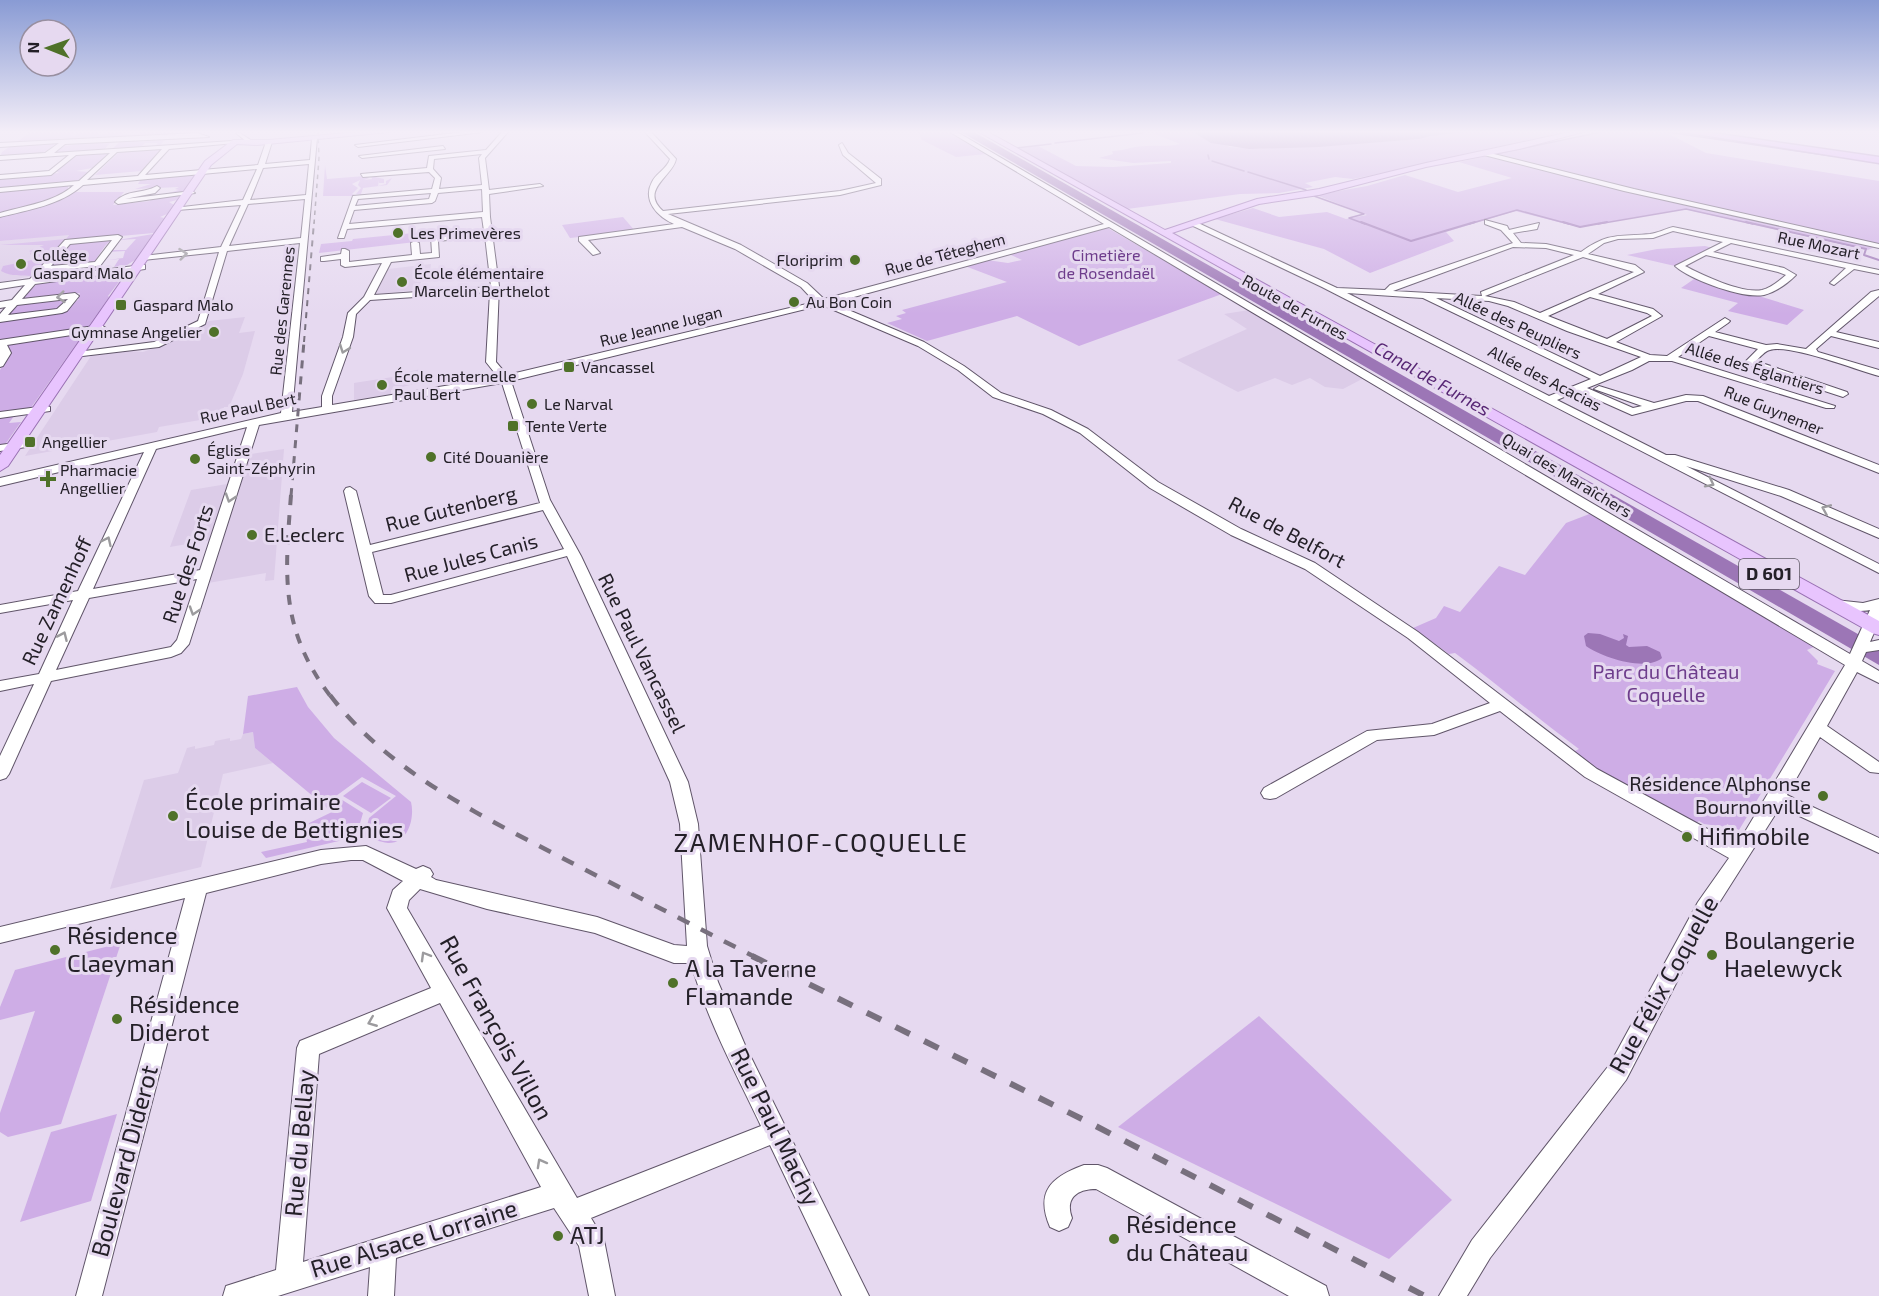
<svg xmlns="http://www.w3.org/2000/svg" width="1879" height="1296" viewBox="0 0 1879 1296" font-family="'Exo 2',sans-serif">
  <rect width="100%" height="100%" fill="#e6d9f0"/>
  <g fill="#dccce8">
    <polygon points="70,234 33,276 0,282 0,241"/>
    <polygon points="431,264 429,278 423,278 417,290 376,294 388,269"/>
    <polygon points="1249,310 1364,378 1343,389 1325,387 1310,378 1292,385 1275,378 1238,392 1177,360 1247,329 1224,314"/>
    <polygon points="245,317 239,333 255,331 243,374 229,407 224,407 223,410 215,412 215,415 206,416 206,419 159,427 157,432 25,456 91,356 131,351 143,352 166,344 209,321"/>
    <polygon points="422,369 425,381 391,390 391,394 354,400 354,383 406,375 406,372"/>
    <polygon points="284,449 274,580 265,581 266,573 208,583 222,538 170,547 191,490 227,484 237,456"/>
    <polygon points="253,732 255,748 273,763 223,774 201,867 110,889 144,780 178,773 187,748 195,746 195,749 214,745 215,741 230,738 230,741 241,739 243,734"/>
  </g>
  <g fill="#ceade6">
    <path d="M31 132H77L70 135 74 136 72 138 79 132H101L98 135 109 133 108 132H126L118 135H130V137L142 135 139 133 141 132H161L158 135 147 134 138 142 165 140 158 147H154L158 143H145L140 148 112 149 123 139 130 137H115L104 150 55 153 68 143 66 146 92 142 60 138C44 159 31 155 0 157L2 152Z"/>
    <polygon points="918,132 950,132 987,154 956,157 922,140"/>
    <path d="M1150 132H1197L1230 147 1262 149 1266 142 1313 147 1421 139C1438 126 1539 132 1566 132L1534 141 1353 179 1335 177 1305 183 1313 187 1279 193 1240 194 1127 209 1015 149 1038 146 1076 166 1113 167 1171 163V161L1133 163 1099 158 1113 154 1112 151C1123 151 1134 146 1146 146 1159 145 1166 147 1180 144Z"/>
    <polygon points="1601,132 1675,132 1669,134 1706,153 1879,181 1879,245 1868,250 1684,209 1578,227 1515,211 1446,232 1454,241 1370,273 1324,249 1215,219 1253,208 1279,217 1327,212 1346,219 1367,215 1316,195 1367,186 1405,175 1458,192 1512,178 1459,162"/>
    <polygon points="161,149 141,171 95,175 119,152"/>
    <polygon points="109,153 92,168 76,171 89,172 78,181 0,188 0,177 59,173 55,171 75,155"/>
    <polygon points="325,165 327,179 365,176 369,178 364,180 372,179 371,176 384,179 384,183 379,183 379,180 378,186 386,184 386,181 392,178 387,185 363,188 361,194 364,195 356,194 361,188 358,185 360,180 352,184 358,188 352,194 358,196 323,196"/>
    <path d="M195 174 177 200 169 202 174 205 167 214 160 217 164 218 154 233 64 241 33 276C21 275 12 277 1 271L3 266 32 260 34 256 30 254 31 252 29 251 44 245H0L66 239 69 235 0 241V217L75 192H124L113 205 150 201 152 198 127 200 130 196 136 198 155 197 179 190 175 189 179 187 135 189 151 184H138L141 179Z"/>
    <path d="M68 185V190L54 197 72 188 70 185H77C62 201 21 209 0 214V191Z"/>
    <polygon points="623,217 635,231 570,238 562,225"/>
    <polygon points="1106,227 1222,294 1079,346 1017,316 927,341 887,323 902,319 896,316 906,313 902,310 1007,282 965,266 987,260 1008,263 1022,260 1009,254"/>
    <polygon points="434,231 433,240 319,253 321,244 352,241 353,239"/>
    <polygon points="153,234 135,260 127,265 73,273 45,275 62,272 66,267 71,267 68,272 85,270 93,265 101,269 114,267 119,259 108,260 123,258 125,251 108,252 110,250 126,250 136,239 118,240"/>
    <polygon points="112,239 105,246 94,262 50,266 70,243"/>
    <polygon points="1705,246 1713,248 1675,266 1627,255 1657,249"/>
    <polygon points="110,273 125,274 108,296 109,297 88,327 0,341 0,320 62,313 79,299 77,299 80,293 20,300 37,284"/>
    <polygon points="1697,277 1804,310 1787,325 1728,311 1738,303 1681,288"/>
    <polygon points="65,299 69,300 62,309 6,316 16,304"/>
    <polygon points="84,333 30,409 0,414 0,370 11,353 8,345 16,342"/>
    <polygon points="14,416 9,423 21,422 4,446 0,447 0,417"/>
    <path d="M1592 513 1816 646 1807 650 1818 661 1817 664 1835 671 1739 830 1727 824 1726 827 1704 824 1699 821 1695 824 1597 770 1573 752 1579 749C1537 718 1497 684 1455 653L1449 654 1413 628 1436 618 1444 606 1460 612 1499 566 1525 575 1566 523Z"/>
    <path d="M297 687 308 707 334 738 411 802C415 818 408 844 388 843 380 842 371 838 364 837L369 818 396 796 362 777 336 796 363 813 356 837 266 858 261 852 307 842 303 826 332 812 255 748 253 732 243 734 248 696Z"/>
    <polygon points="362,782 391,798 371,813 343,796"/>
    <polygon points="121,943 61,1124 8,1137 0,1132 0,1113 35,1011 0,1020 0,1007 15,970"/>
    <polygon points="1259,1016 1452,1200 1389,1259 1118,1127"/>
    <polygon points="117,1114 91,1201 20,1222 51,1132"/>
  </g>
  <g fill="#9c76b6">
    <polygon points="961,132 974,132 1879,646 1879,665"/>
    <polygon points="1193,132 1466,132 1430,136 1420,139 1319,147 1249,149 1211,143"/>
    <path d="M1588 633 1600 634 1619 641 1624 638 1623 634 1628 636 1626 645 1629 647 1647 646 1660 652 1662 658C1646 672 1601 657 1586 646L1584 636Z"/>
  </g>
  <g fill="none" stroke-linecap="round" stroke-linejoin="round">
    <g stroke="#9c76b6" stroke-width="1.5">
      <polyline points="1667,132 1832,156"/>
      <polyline points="1055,143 1143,133 1140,132"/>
      <polyline points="1015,148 1051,144"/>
      <polyline points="1500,153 1601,132"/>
      <polyline points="1208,155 1209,159"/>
      <polyline points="1212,161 1244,171"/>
      <polyline points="1248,172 1306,190"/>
      <polyline points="1314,196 1364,214 1349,218 1365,224"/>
      <polyline points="1469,224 1517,210 1569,224"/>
      <polyline points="1598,224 1686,209 1753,224"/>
    </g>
    <g stroke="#9c76b6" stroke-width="2">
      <polyline points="1361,222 1411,241 1475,222"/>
      <polyline points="1563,222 1580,227 1607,222"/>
      <polyline points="1746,222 1866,249 1864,255 1879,260"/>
    </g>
    <defs>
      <g id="minor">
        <polygon points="463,132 483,132 358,147 355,145"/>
        <path d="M502 132H508L485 158 489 190 540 184 543 186 489 194 490 217 499 286 496 362 507 375 815 302 801 287 735 249 682 227 588 240 600 253 593 255 579 241V237L674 224C658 217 642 201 652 182 656 173 667 169 670 159L645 132H651L676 159C673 176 639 190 663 211L840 191 876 183 843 155 839 145 842 143 848 153 881 179V185L840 195 668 214 741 245 807 283 824 299 1104 224 950 132H957L1850 654 1870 610C1859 612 1836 612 1828 604L1835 600 1863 603 1879 599V621L1870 642 1879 640V650L1866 652 1862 661 1879 671V683L1857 672 1827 726 1879 762V773L1870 772 1820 737 1787 795 1879 838V853L1780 807 1712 914 1626 1080 1490 1258 1467 1296H1439L1472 1240 1610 1064 1698 902 1729 858 1585 777 1500 711 1434 735 1377 740 1276 798 1270 799 1264 798 1261 793 1264 788 1367 731 1432 724 1490 703 1408 638 1305 569 1231 535 1150 488 1080 433 1043 414 993 397 958 370 918 346 822 305 511 381 550 500 581 556 688 782 698 824 707 946 718 982 745 1045 869 1296H842L770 1145 591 1218 604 1240 615 1296H589L579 1246 554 1208 396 1258 394 1296H368L370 1267 278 1296H223L226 1286 276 1270 297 1048 300 1041 431 988 387 908 393 890 403 881 363 860H351L321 864 206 893 102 1296H76L185 898 0 943V927L321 850 366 846 416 869 423 866 430 869 433 874 431 877 436 880 597 917 674 945 687 946 680 824 670 782 567 556 391 603H375L369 596 344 491 346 488 350 487 356 491 370 545 540 503 502 383 259 425 189 644 181 653 171 657 51 681 9 774 6 778 0 780V756L34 684 0 691V681L39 674 73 600 0 613V605L78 591 144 452 0 486V478L281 413 300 243 227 251 205 324 159 347 74 357 72 355 77 352 154 342 198 321 219 252 143 260 139 258 143 256 221 247 241 205 177 210 174 208 243 200 257 169 83 185C61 205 28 210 0 217V213C24 206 56 202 74 185L0 192V188L79 181 110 153 76 155 51 175 0 179V175L49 171 69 155 0 160V156L45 153 59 143 0 147V143L197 133 209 137 65 144 54 153 232 141 235 143 169 149 145 175 258 165 266 142 269 140 272 142 265 164 310 160 312 139 317 138 292 412 322 407V396L343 337 348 313 364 297 382 263 345 267 341 265V259L324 261H321V257L341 254 342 249H345L349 251V262L412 255 411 243 415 241 419 243 420 254 432 253 431 237 484 231 482 217 347 229 344 238H338L353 196 432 189 435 178 429 172 363 177 361 174 427 168 429 156 486 150ZM162 149 138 176 87 180 117 152ZM482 154 479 158 482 185 439 189 441 178 433 169 434 159ZM309 164 306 195 250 200 263 168ZM482 189 483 212 349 224 354 210 432 203 435 201 438 193ZM431 193 429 199 355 206 358 199ZM305 199 301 238 229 246 248 204ZM1109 227 1845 665 1737 845 1597 769 1418 632 1315 563 1241 529 1158 482 1088 429 1051 410 1001 393 964 366 924 342 832 303ZM485 236 491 287 374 295 391 262 439 257 438 241ZM490 292 486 362 498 377 332 405V396L353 337 356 314 370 300ZM247 427 200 570 93 589 156 449ZM543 510 564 549 391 595H383L372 552ZM197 579 177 640 171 647 56 670 89 598ZM420 889 487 909 595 933 674 963H691C707 1020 736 1073 761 1126L577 1198 407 908 409 900ZM440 1003 541 1187 303 1262 319 1054Z"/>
        <polygon points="236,133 240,133 252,141 247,142"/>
        <polygon points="443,146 445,149 362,158 359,156"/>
        <polygon points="1482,151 1634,189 1879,244 1879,248 1624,191 1480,154"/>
        <path d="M157 186 160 188 155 193 125 199 192 191 195 193 118 204 115 202C127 189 143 194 157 186Z"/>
        <path d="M1485 220 1507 226 1509 230 1539 223 1537 229 1513 233 1521 243 1546 244 1581 252C1609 232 1618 237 1650 234 1658 233 1665 229 1673 227L1879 270V274L1854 269 1834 285 1830 283 1846 268 1731 243 1713 252 1784 268 1796 275C1788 283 1776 292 1764 295 1743 299 1691 280 1675 266L1723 242 1673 231 1653 238 1618 239 1604 243 1588 254 1635 265 1644 272 1598 294 1653 309 1662 316 1616 342 1650 355 1667 356 1725 318 1730 321 1728 323 1715 332 1766 345 1777 344 1806 349 1871 292 1879 290V296L1836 332 1879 342V348L1831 336 1816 349 1818 352 1879 370V376C1856 370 1790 344 1770 350 1765 351 1760 357 1756 361L1847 392 1848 394 1843 397 1754 368 1745 362 1758 349 1709 336 1678 357 1835 406 1834 408H1826L1672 361H1649L1632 370 1587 388 1633 408 1642 406 1594 389 1599 386 1654 403 1686 395 1703 396 1879 465V473L1698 401H1686L1632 415 1578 391 1557 400 1666 455H1675L1789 490 1879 529V538L1781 496 1686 466 1879 564V573L1322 287 1189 224 1196 222 1337 288 1385 290 1390 285 1513 243 1501 230 1485 224ZM1513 247 1546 248 1574 255 1481 292 1482 296 1393 291ZM1706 255 1778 272 1786 275C1779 281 1770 288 1762 290 1742 294 1702 275 1685 266ZM1583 257 1634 272 1540 313 1514 302 1485 296ZM1347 293 1423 298 1591 379 1549 396ZM1590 297 1647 313 1652 316 1607 339 1548 316ZM1436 298 1489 301 1508 306 1567 331 1641 357 1600 376Z"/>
        <path d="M118 235 122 237 100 266 46 271 40 278 142 265H145V269L35 284 22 299 75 293 79 296 67 311 62 313 0 322V314L6 307 0 308V302L12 300 25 285 0 289V283L30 279 65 240ZM112 240 95 262 51 266 70 244ZM68 299 57 309 8 315 17 305Z"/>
        <polygon points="1794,241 1821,246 1825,248 1821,250 1791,245 1790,243"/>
        <polygon points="101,325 106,328 104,330 7,345 11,353 3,366 0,367 0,340"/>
        <polygon points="46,406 50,407 50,411 0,418 0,412"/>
        <polygon points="22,442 28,445 26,447 0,451 0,445"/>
        <path d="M1084 1165H1098L1107 1168 1326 1286 1329 1296H1289L1096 1189C1076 1189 1065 1199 1072 1218L1068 1227 1059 1231 1050 1227C1035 1192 1051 1177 1084 1165Z"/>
      </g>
      <g id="major">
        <polygon points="358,132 389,132 257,145 237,144 211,165 8,466 0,471 0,455 205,161 233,140 269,140"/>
        <polygon points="979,132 988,132 1165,230 1257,199 1319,189 1426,163 1570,132 1583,132 1519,149 1426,167 1319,195 1259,204 1172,233 1879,621 1879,635 1872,633"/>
      </g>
      <polygon id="highway" points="1683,132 1706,132 1879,157 1879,163"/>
    </defs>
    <use href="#minor" stroke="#605569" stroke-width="2"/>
    <use href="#major" stroke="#9971b3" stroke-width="2"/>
    <use href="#highway" stroke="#9971b3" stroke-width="3"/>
    <use href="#minor" fill="#fff" fill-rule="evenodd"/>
    <use href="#major" fill="#e8c4fe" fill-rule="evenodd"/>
    <use href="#highway" fill="#d89dfe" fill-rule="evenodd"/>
    <polyline stroke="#78707e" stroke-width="1.5" stroke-dasharray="4.5 4.5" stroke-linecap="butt" points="314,224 319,158 318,132"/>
    <polyline stroke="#78707e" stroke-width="2" stroke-dasharray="6 6" stroke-linecap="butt" points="304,342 314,222"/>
    <polyline stroke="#78707e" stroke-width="3" stroke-dasharray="8 8" stroke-linecap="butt" points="291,496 304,341"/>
    <path stroke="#78707e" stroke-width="4" stroke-dasharray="10 10" stroke-linecap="butt" d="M291 495C285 574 279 629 331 697"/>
    <path stroke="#78707e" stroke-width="4.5" stroke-dasharray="13 13" stroke-linecap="butt" d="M330 695C390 774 486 818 572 863 633 894 694 926 755 957"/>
    <polyline stroke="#78707e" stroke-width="6" stroke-dasharray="16 16" stroke-linecap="butt" points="752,956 1086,1121 1425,1296"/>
  </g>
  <defs><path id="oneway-chevron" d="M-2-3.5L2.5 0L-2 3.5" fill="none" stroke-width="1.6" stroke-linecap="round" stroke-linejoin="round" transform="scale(1.5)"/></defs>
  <g stroke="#9c9b9e">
    <use href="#oneway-chevron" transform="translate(183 254) rotate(-6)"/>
    <use href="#oneway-chevron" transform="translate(61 297) rotate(174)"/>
    <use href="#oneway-chevron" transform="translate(344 349) rotate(110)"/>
    <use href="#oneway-chevron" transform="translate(1710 483) rotate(27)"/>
    <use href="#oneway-chevron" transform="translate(230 498) rotate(108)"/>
    <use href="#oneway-chevron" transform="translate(1826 509) rotate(-157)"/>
    <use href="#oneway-chevron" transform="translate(107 541) rotate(-65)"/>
    <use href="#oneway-chevron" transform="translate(194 611) rotate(108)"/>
    <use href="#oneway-chevron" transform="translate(63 636) rotate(-66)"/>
    <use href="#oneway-chevron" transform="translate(425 956) rotate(-120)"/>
    <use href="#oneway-chevron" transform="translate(372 1022) rotate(158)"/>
    <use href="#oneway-chevron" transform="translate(541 1163) rotate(-119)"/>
  </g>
  <linearGradient id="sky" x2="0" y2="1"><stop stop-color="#899bd4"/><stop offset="0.42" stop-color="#f4eef8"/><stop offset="1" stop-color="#f4eef8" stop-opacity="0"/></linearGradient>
  <rect width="1879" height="314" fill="url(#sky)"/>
  <g fill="#4f7129" stroke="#e6d9f0" stroke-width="2">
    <circle cx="398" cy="233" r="6"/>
    <circle cx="855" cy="260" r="6"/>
    <circle cx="21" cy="264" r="6"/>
    <circle cx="402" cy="282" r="6"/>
    <circle cx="794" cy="302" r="6"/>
    <rect x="115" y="299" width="12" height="12" rx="3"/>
    <circle cx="214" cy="332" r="6"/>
    <rect x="563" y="361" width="12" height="12" rx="3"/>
    <circle cx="382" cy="385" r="6"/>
    <circle cx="532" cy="404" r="6"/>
    <rect x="507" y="420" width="12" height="12" rx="3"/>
    <rect x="24" y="436" width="12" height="12" rx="3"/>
    <circle cx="431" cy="457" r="6"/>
    <circle cx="195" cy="459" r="6"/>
    <path d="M45 470h6v6h6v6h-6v6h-6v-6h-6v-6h6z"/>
    <circle cx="252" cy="535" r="6"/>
    <circle cx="1823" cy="796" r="6"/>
    <circle cx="173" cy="816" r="6"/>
    <circle cx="1687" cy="837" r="6"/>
    <circle cx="55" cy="950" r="6"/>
    <circle cx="1712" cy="955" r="6"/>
    <circle cx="673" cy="983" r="6"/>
    <circle cx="117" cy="1019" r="6"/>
    <circle cx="558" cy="1236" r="6"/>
    <circle cx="1114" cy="1239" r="6"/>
  </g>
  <g text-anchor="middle" stroke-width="6" stroke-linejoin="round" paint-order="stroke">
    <g font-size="16" fill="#242028" stroke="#e6d9f0" text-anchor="start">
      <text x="410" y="239">Les Primevères</text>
      <text x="33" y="261">Collège<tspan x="33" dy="18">Gaspard Malo</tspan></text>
      <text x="843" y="266" text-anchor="end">Floriprim</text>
      <text x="414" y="279">École élémentaire<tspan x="414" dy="18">Marcelin Berthelot</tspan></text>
      <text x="806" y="308">Au Bon Coin</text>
      <text x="133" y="311">Gaspard Malo</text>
      <text x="202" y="338" text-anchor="end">Gymnase Angelier</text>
      <text x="581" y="373">Vancassel</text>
      <text x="394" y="382">École maternelle<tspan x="394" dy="18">Paul Bert</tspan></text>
      <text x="544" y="410">Le Narval</text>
      <text x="525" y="432">Tente Verte</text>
      <text x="42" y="448">Angellier</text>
      <text x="207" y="456">Église<tspan x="207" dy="18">Saint-Zéphyrin</tspan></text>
      <text x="443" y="463">Cité Douanière</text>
      <text x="60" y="476">Pharmacie<tspan x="60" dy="18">Angellier</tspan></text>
    </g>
    <g font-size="16" fill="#242028" stroke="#e6d9f0">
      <text transform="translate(1819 245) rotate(12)" y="6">Rue Mozart</text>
      <text transform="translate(945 254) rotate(-15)" y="6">Rue de Téteghem</text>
      <text transform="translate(1295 307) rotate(29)" y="6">Route de Furnes</text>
      <text transform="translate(282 311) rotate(-84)" y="6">Rue des Garennes</text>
      <text transform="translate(1518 325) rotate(25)" y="6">Allée des Peupliers</text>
      <text transform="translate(661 326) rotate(-14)" y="6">Rue Jeanne Jugan</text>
      <text transform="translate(1755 368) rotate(17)" y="6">Allée des Églantiers</text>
      <text transform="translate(1545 378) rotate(27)" y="6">Allée des Acacias</text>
      <text transform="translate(248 408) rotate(-12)" y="6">Rue Paul Bert</text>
      <text transform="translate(1774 410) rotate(22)" y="6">Rue Guynemer</text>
      <text transform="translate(1567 475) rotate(31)" y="6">Quai des Maraîchers</text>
    </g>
    <g font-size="16" fill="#6e3d8c" stroke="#e6d9f0">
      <text x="1106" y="261">Cimetière<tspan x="1106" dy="18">de Rosendaël</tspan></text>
    </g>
    <g font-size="18" font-style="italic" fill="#572674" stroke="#e6d9f0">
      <text transform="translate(1432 379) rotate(30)" y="6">Canal de Furnes</text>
    </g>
    <rect fill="#e6d9f0" stroke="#5e5864" stroke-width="1.5" x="1739" y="559" width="60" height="30" rx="4.5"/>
    <g font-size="18" font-weight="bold" fill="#242028">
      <text x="1769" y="580">D 601</text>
    </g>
    <g font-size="20" fill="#242028" stroke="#e6d9f0">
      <text transform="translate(451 509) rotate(-14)" y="7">Rue Gutenberg</text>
      <text transform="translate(1287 532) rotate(28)" y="7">Rue de Belfort</text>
      <text transform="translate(471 558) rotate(-15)" y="7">Rue Jules Canis</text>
      <text transform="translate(188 564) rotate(-72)" y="7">Rue des Forts</text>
      <text transform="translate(57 601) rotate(-65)" y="7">Rue Zamenhoff</text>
      <text transform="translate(642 653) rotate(64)" y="7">Rue Paul Vancassel</text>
    </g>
    <g font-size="20" fill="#242028" stroke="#e6d9f0" text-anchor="start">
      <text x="264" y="542">E.Leclerc</text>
      <text x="1811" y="791" text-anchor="end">Résidence Alphonse<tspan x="1811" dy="23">Bournonville</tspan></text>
    </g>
    <g font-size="20" fill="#6e3d8c" stroke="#e6d9f0">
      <text x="1666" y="679">Parc du Château<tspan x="1666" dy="23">Coquelle</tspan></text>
    </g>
    <g font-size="24" fill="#242028" stroke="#e6d9f0" text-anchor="start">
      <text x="185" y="810">École primaire<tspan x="185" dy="28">Louise de Bettignies</tspan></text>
      <text x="1699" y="845">Hifimobile</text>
      <text x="67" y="944">Résidence<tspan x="67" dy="28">Claeyman</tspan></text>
      <text x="1724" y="949">Boulangerie<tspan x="1724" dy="28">Haelewyck</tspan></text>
      <text x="685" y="977">A la Taverne<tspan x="685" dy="28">Flamande</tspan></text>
      <text x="129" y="1013">Résidence<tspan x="129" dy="28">Diderot</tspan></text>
      <text x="1126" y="1233">Résidence<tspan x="1126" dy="28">du Château</tspan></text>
      <text x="570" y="1244">ATJ</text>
    </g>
    <g font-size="24" fill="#242028" stroke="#e6d9f0">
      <text transform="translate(1664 985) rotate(-61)" y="8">Rue Félix Coquelle</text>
      <text transform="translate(496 1028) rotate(61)" y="8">Rue François Villon</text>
      <text transform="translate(775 1127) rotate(64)" y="8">Rue Paul Machy</text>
      <text transform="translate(300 1143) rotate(-85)" y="8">Rue du Bellay</text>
      <text transform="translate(125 1161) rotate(-75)" y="8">Boulevard Diderot</text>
      <text transform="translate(414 1239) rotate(-17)" y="8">Rue Alsace Lorraine</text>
    </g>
    <g font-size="26" letter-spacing="1.5" fill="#242028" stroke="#e6d9f0">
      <text x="821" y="852">ZAMENHOF-COQUELLE</text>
    </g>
  </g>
  <g transform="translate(48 48) rotate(271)"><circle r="28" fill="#e6d9f0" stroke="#988fa0" stroke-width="1.5"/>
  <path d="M0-4.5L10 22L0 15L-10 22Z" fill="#4f7129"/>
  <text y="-9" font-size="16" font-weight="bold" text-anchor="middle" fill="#242028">N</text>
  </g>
</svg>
